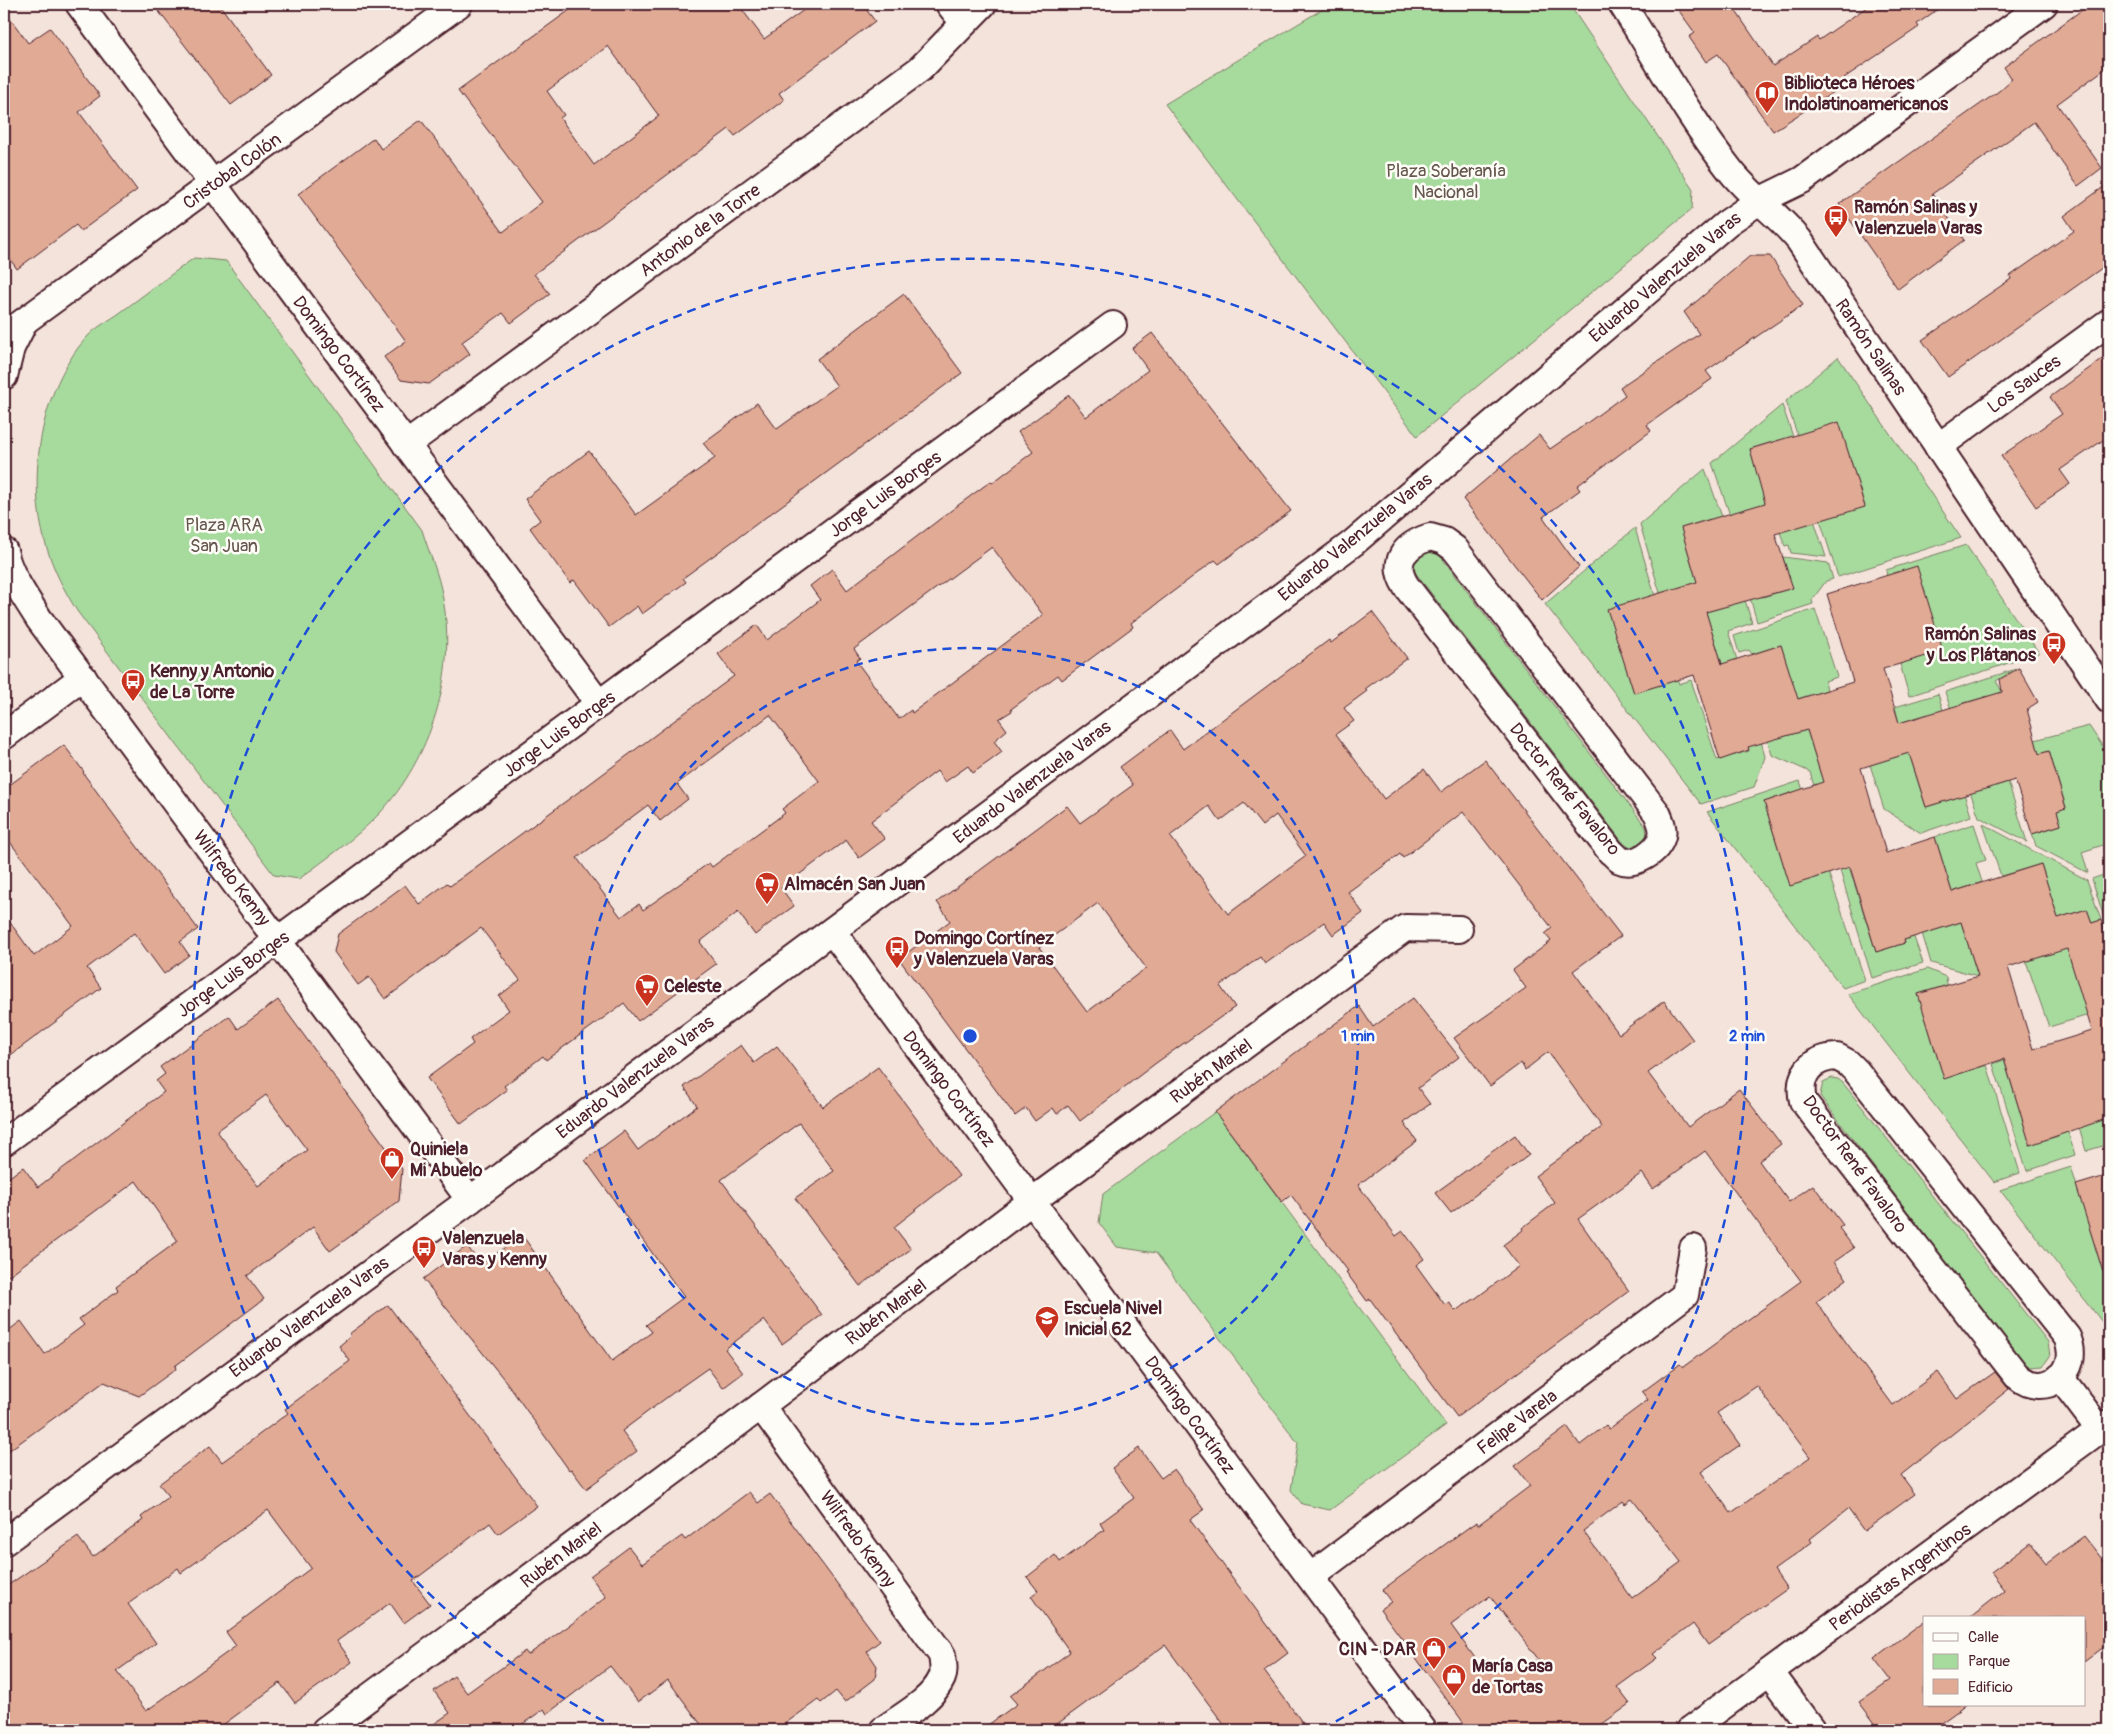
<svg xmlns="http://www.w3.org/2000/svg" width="2113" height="1734" viewBox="0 0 2113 1734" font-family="Pangolin,sans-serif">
  <rect width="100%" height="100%" fill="#f4e3da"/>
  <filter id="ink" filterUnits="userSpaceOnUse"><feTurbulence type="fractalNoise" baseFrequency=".02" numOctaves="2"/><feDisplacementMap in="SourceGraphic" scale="10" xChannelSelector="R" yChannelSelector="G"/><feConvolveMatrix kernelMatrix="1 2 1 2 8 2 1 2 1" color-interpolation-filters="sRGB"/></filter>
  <g filter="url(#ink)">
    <g fill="#a7db9e" stroke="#787d64">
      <polygon points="1331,4 1569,4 1693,189 1692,209 1417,436 1165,104"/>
      <path d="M194 258 226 261 422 530C429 553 439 574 443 599 457 674 431 758 379 814 356 838 326 859 299 879L274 875 77 611C64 590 53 569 46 545 26 479 40 389 87 337 96 327 110 320 121 312 145 294 169 276 194 258Z"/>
      <polygon points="1838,357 1961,538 1838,577 1816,507 1865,506 1839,423 1810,431 1802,449 1786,401"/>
      <polygon points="1782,405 1805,471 1779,440 1750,449 1766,503 1730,515 1712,463"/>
      <polygon points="1705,469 1726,528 1714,533 1710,519 1681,528 1697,582 1660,593 1640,524"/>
      <polygon points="1810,508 1826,557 1791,553 1789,545 1785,546 1780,532"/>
      <polygon points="1635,528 1655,596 1608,609 1634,693 1663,684 1659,670 1669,647 1679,684 1691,680 1717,760 1749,751 1745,737 1759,733 1765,757 1754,787 1701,804 1545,604"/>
      <polygon points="1966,545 2039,653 1909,696 1898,657 1886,570"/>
      <path d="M1434 550 1439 554 1646 827 1647 837C1641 846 1633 851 1624 844L1414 571 1413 564 1418 554Z"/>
      <polygon points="1783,557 1828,563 1833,579 1826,581 1812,600 1813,604 1757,622 1747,587 1759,583 1763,597 1792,588"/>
      <polygon points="1741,587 1752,623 1728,631 1742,676 1727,680 1706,612 1736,603"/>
      <polygon points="1815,609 1837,677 1825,681 1827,690 1797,699 1781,645 1752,654 1749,650 1739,653 1734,636"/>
      <polygon points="2019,668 1996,681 2015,715 1999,726 1989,696 1960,704 1964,718 1955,721 1945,692"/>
      <polygon points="1938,694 1947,723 1933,727 1928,714 1899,723 1895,707"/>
      <polygon points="2089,726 2109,756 2109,843 2082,852 2088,873 2036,846 2032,834 2061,825 2057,811 2066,807 2049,751 2039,754 2035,740"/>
      <polygon points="1764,728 1778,738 1807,730 1828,797 1818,800 1810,772 1772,755"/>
      <polygon points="1866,752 1879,762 1909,753 1926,807 1955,798 1960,781 1971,816 1921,833 1884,809"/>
      <polygon points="1981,775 1986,789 2008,782 2027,842 1979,817 1966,780"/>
      <polygon points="1800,781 1807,803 1793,792 1764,802 1790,885 1819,877 1824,860 1865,980 1843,988 1707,812"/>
      <polygon points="1974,824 1986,860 1976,863 1982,882 1952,892 1935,837"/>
      <polygon points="1983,824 2087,880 2101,920 2092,923 2087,909 2058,918 2041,864 2001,876"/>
      <polygon points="1845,854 1876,952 1905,943 1901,929 1910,926 1923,963 1872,978 1836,857"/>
      <polygon points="2109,873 2109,917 2104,918 2092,879"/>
      <polygon points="1927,917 1932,931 1961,922 1978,976 1931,963 1918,920"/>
      <polygon points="2021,947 2067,949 2084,1002 2109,995 2109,1009 2049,1027"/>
      <polygon points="1927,969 1946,977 1947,985 1918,994 1944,1078 1987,1065 2020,1173 1994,1182 1848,994"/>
      <polygon points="2004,1060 2030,1144 2059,1136 2055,1121 2064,1119 2075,1155 2027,1171 1993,1064"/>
      <polygon points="1832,1078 1838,1079 1843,1083 2048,1342 2050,1356 2043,1366 2030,1367 2019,1359 1820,1096 1823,1082"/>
      <polygon points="1215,1112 1446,1425 1330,1510 1302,1504 1291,1490 1298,1443 1156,1253 1117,1247 1099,1223 1103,1194"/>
      <polygon points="2075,1113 2089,1124 2109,1118 2109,1144 2086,1151"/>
      <polygon points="2071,1167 2102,1269 2109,1267 2109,1331 2000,1190"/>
    </g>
    <g fill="#e0aa95" stroke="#4a1f2b" fill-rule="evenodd">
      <polygon points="153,4 219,4 271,75 231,105"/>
      <path d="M578 4H738L764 39 812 4H862L875 21 779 93 784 100 735 136 729 129 534 274 550 294 511 323 503 313 462 342 470 354 429 384 401 380 384 357 406 341 298 194 374 138 381 149 421 120 503 232 542 202 458 91ZM608 46 659 116 594 165 560 118 564 115 547 91Z"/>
      <polygon points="1674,4 1731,4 1773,66 1817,37 1819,40 1871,4 1945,4 1917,24 1919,27 1844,78 1848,83 1773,131 1718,54 1706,62 1689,37 1695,33"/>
      <polygon points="2090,4 2109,4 2109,66 2057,104 2102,168 2078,186 2034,122 1932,194 1964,240 1898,289 1839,204 1999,91 2012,79 2004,67"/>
      <polygon points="4,10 28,43 50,28 86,77 100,96 79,112 137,190 81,231 76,225 17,269 4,251"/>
      <polygon points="2109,183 2109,263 1948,377 1922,340 2011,279 2010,276 2074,231 2064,216"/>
      <polygon points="1750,256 1770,256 1803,305 1706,371 1712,379 1647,425 1651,431 1577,486 1580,490 1543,517 1579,567 1542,600 1463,499 1539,435 1550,449 1576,431 1625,395 1620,387 1699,334 1684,312"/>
      <polygon points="904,294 962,373 683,578 686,582 642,614 637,606 609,627 574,580 570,583 530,528 540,520 525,499 589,451 636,515 715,458 703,443 757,403 777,429 837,386 817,359"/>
      <path d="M1152 333 1291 511 1219 564 1215 560 1131 623 1133 627 1062 680 1058 675 1011 709 1012 711 999 719 1007 730 994 741 1002 752 990 761 973 773 968 766 945 782 937 771 871 821 885 839 859 858 846 840 781 888 794 906 769 924 755 935 738 912 700 942 716 964 668 999 638 1021 624 1003 546 1060 543 1056 504 1086 507 1090 461 1124 427 1078 473 1044 470 1039 509 1010 499 996 520 980 481 928 385 999 369 977 358 985 334 952 338 934 405 885 419 904 447 883 450 886 588 785 734 676 718 654 757 625 767 640 820 600 810 586 832 569 847 590 953 509 991 481 992 483 1033 452 1018 432 1069 395 1086 417 1148 370 1132 348ZM992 547 1043 615 912 713 911 710 899 719 856 661 860 658 854 649ZM770 715 819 781 782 809 785 813 712 867 709 863 643 910 639 904 621 917 577 858 648 805 660 821 688 799 677 784Z"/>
      <polygon points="2109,354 2109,436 2060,470 2070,484 2036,507 2001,456 2062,414 2050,397"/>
      <path d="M1839 422 1865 507 1775 534 1793 588 1706 612 1722 664 1781 645 1798 699 1853 682 1827 594 1917 566 1943 651 1883 669 1899 723 2002 692 2000 679 2019 668 2038 702 2027 709 2039 754 2049 751 2066 808 2057 811 2061 825 2032 834 2015 780 1926 807 1909 753 1861 768 1886 853 1935 837 1952 892 2041 864 2058 918 2087 909 2092 923 2101 920 2109 947V1118L2030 1145 2004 1059 1944 1079 1918 994 1978 976 1961 922 1904 940 1905 943 1876 952 1850 867 1790 886 1764 802 1823 782 1807 730 1748 747 1749 750 1720 760 1694 675 1634 693 1607 609 1697 582 1681 528 1765 503 1750 449ZM2067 949 2092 1031 2033 1049 2008 967Z"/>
      <path d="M1372 612 1407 658 1365 689 1367 691 1344 708 1354 721 1336 734 1384 799 1424 769 1441 792 1485 760 1621 936 1573 971 1619 1034 1664 1001 1693 1040 1648 1073 1688 1127 1739 1089 1781 1144 1759 1161 1789 1202 1813 1185 1843 1225 1839 1228 1854 1248 1834 1262 1847 1279 1816 1302 1893 1405 1938 1372 1957 1399 1995 1372 2009 1389 1901 1475 1915 1494 1864 1531 1848 1509 1810 1539 1812 1542 1774 1570 1787 1589 1708 1645 1693 1624 1653 1654 1657 1658 1617 1687 1630 1704 1594 1730H1469L1380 1609 1391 1602 1382 1590 1476 1522 1478 1525 1530 1486 1515 1466 1567 1427 1580 1445 1606 1425 1609 1429 1648 1400 1642 1392 1680 1364 1683 1367 1801 1281 1705 1151 1653 1189 1642 1173 1578 1219 1629 1291 1457 1417 1370 1299 1367 1301 1346 1272 1348 1271 1291 1195 1282 1202 1215 1112 1359 1006 1373 1027 1413 998 1459 1057 1418 1088 1430 1104 1404 1123 1417 1141 1358 1185 1396 1236 1403 1231 1424 1259 1416 1265 1445 1305 1449 1302 1455 1311 1476 1298 1519 1266 1503 1245 1523 1230 1522 1228 1555 1203 1535 1176 1602 1127 1548 1052 1525 1070 1521 1063 1490 1086 1454 1038 1526 988 1513 970 1551 941 1545 934 1552 928 1463 812 1403 858 1400 854 1348 892 1363 913 1333 935 1324 922 1265 964 1260 957 1220 986 1235 1007 1156 1063 1080 1121 1068 1105 1057 1114 1053 1108 1035 1121 1026 1108 1015 1116 899 959 950 921 937 902 1067 806 1080 823 1133 785 1120 767 1132 758 1170 730 1183 749 1329 640 1331 643ZM1244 803 1262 826 1276 815 1306 856 1228 914 1170 836 1209 806 1220 821ZM1098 903 1146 968 1087 1012 1039 947ZM1757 1386 1810 1457 1731 1513 1701 1472 1740 1445 1717 1413ZM1632 1499 1681 1562 1632 1598 1583 1531 1623 1501 1625 1504ZM1490 1596 1539 1660 1483 1669 1451 1625Z"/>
      <polygon points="64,745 84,772 83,773 198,929 180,942 189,955 164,974 134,933 87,968 101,988 4,1060 4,914 34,956 73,926 4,834 4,789"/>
      <path d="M278 1000 402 1169 399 1201 330 1251 313 1227 247 1276 264 1299 175 1366 176 1369 139 1396 104 1382 4 1454V1334L21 1321 45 1354 84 1325 79 1319 118 1290 116 1286 178 1241 136 1181 4 1279V1181L23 1167 38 1187 164 1092 156 1081 165 1074 160 1067 229 1016 238 1029ZM266 1095 307 1150 258 1186 217 1131Z"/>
      <polygon points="741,1045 754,1063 777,1046 823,1107 878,1067 959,1176 894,1227 911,1249 860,1286 795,1198 834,1171 799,1123 721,1180 822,1315 782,1344 764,1320 725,1349 743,1373 723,1388 708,1368 678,1389 622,1431 637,1451 586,1489 571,1469 569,1470 507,1383 423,1279 467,1246 481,1265 522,1235 612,1361 652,1332 646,1325 684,1297 585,1160 624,1131 638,1150 697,1106 684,1087"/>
      <polygon points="1515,1135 1529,1155 1451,1213 1435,1193"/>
      <polygon points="2109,1175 2109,1271 2103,1272 2076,1185"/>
      <path d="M388 1305 537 1506 498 1534 490 1523 413 1581 430 1604 404 1623 390 1603 337 1641 352 1662 295 1703 280 1683 216 1730H4V1588L78 1537 93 1557 143 1520 141 1517 169 1496 159 1484 210 1446 222 1462 244 1446 288 1413 285 1409 350 1361 339 1346 351 1336 349 1334ZM268 1510 311 1568 226 1632 236 1646 146 1711 117 1671 156 1643 128 1604 178 1568 181 1573Z"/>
      <polygon points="1139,1448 1161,1478 1174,1469 1204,1510 1190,1520 1288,1653 1264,1671 1308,1730 1228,1730 1165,1645 1049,1730 981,1730 1017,1704 1010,1696 1070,1652 1031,1596 1038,1591 1027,1577 1055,1555 1060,1562 1104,1530 1100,1523 1134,1498 1112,1468"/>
      <polygon points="749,1492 758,1503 770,1494 880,1641 867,1651 877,1666 875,1679 845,1702 836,1691 821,1703 818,1700 776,1730 705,1730 668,1680 638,1702 610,1666 547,1714 544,1709 514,1730 425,1730 450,1713 434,1691 454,1676 467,1693 525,1651 528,1655 577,1620 606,1597 590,1576 629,1547 642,1564 682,1536 685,1540"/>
      <polygon points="2084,1536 2109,1568 2109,1643 2084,1662 2084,1618 1969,1618 2005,1590 1991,1572 2030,1543 2046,1564"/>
      <polygon points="1924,1621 1924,1705 1966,1705 1931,1730 1880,1730 1859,1702 1890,1680 1874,1659"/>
    </g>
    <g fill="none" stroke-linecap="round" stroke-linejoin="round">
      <defs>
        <g id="street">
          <polyline points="79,4 599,704"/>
          <polyline points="949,4 964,23"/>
          <path d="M1622 4C1657 59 1689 118 1730 170 1750 196 1778 214 1799 240L2109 700"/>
          <polyline points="4,336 459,4"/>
          <polyline points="4,376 11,348 24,322"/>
          <polyline points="406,445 920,69 983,4"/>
          <polyline points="1938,447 2109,322"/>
          <path d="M1430 537 1444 541 1455 549 1657 813C1660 820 1664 828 1662 836 1658 851 1635 867 1620 860 1617 858 1614 854 1611 852L1406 586C1391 562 1404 545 1430 537Z"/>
          <path d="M4 551C9 575 26 598 39 619L470 1200"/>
          <polyline points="4,736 83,677"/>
          <polyline points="832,931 1423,1730"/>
          <path d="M1837 1057 1848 1063 1857 1072 2067 1337C2083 1372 2045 1400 2017 1376L1803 1101C1797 1075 1811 1058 1837 1057Z"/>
          <polyline points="4,1142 1113,325"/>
          <polyline points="2060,1377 2100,1430"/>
          <path d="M761 1406 942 1655C943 1663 945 1671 942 1678 932 1701 902 1716 883 1730"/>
          <polyline points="4,1542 470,1200 1353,543 1727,223 1759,201 1802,180 2044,4"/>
          <polyline points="1310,1577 1685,1295 1693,1248"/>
          <polyline points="1770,1672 1813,1730"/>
          <polyline points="325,1730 761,1406 1032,1201 1405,928 1459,929"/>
          <polyline points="1690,1730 2109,1423"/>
        </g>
      </defs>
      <use href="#street" stroke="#4a1f2b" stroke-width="30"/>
      <use href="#street" stroke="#fdfcf7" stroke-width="26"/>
    </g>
  </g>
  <g fill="none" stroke="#1d4ed8" stroke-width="2.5" stroke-dasharray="9 6">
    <circle cx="970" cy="1036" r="388"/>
    <path d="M617 1728A777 777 0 1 1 1323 1728"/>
  </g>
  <defs>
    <symbol id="library-pin" viewBox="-11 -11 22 30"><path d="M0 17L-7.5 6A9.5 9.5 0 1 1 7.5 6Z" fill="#c8321e" stroke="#fdfcf7"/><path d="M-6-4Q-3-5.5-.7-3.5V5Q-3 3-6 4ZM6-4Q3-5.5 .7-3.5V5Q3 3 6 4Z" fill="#fff"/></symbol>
    <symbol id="bus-pin" viewBox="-11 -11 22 30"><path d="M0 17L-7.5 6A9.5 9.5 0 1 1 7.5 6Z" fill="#c8321e" stroke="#fdfcf7"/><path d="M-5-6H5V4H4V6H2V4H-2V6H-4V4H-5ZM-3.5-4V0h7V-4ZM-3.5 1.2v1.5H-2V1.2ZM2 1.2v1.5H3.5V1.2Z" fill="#fff"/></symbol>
    <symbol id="supermarket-pin" viewBox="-11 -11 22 30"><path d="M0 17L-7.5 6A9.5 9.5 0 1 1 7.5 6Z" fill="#c8321e" stroke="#fdfcf7"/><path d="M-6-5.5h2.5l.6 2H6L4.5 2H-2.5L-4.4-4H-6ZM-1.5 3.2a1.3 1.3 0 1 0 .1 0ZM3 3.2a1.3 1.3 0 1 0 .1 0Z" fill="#fff"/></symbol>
    <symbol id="shop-pin" viewBox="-11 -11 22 30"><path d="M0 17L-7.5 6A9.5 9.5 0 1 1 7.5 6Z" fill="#c8321e" stroke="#fdfcf7"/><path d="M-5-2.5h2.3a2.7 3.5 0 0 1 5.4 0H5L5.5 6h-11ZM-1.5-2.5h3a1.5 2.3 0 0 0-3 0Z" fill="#fff"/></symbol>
    <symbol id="school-pin" viewBox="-11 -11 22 30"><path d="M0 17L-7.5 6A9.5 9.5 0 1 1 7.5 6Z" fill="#c8321e" stroke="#fdfcf7"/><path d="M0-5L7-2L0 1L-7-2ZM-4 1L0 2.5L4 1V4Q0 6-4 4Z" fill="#fff"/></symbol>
  </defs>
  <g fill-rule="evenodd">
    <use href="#library-pin" x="1753" y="79" width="28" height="38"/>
    <use href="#bus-pin" x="1822" y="203" width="28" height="38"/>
    <use href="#bus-pin" x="2040" y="630" width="28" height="38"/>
    <use href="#bus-pin" x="119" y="667" width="28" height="38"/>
    <use href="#supermarket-pin" x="753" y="870" width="28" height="38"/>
    <use href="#bus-pin" x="883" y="934" width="28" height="38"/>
    <use href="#supermarket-pin" x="633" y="972" width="28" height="38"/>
    <use href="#shop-pin" x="378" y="1145" width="28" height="38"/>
    <use href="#bus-pin" x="410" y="1234" width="28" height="38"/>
    <use href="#school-pin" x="1033" y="1304" width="28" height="38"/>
    <use href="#shop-pin" x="1420" y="1635" width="28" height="38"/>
    <use href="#shop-pin" x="1440" y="1662" width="28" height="38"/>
  </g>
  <g text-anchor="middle" stroke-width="5" stroke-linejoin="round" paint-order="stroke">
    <g font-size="18" font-weight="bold" fill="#4a1f2b" stroke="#fdfcf7" text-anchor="start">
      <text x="1784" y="89">Biblioteca Héroes<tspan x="1784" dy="21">Indolatinoamericanos</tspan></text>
      <text x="1854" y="213">Ramón Salinas y<tspan x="1854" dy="21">Valenzuela Varas</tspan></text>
      <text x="2036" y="640" text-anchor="end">Ramón Salinas<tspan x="2036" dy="21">y Los Plátanos</tspan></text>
      <text x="150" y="677">Kenny y Antonio<tspan x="150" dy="21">de La Torre</tspan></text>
      <text x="784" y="890">Almacén San Juan</text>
      <text x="914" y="944">Domingo Cortínez<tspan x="914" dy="21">y Valenzuela Varas</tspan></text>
      <text x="664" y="992">Celeste</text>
      <text x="410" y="1155">Quiniela<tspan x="410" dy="21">Mi Abuelo</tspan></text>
      <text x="442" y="1244">Valenzuela<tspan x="442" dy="21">Varas y Kenny</tspan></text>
      <text x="1064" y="1314">Escuela Nivel<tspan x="1064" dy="21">Inicial 62</tspan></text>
      <text x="1416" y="1655" text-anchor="end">CIN - DAR</text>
      <text x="1472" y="1672">María Casa<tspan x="1472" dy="21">de Tortas</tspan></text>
    </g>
    <g font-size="18" fill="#4a1f2b" stroke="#fdfcf7">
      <text transform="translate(232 171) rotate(-36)" y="6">Cristobal Colón</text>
      <text transform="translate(700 230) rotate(-36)" y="6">Antonio de la Torre</text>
      <text transform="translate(1665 277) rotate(-40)" y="6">Eduardo Valenzuela Varas</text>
      <text transform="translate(1871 347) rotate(56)" y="6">Ramón Salinas</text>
      <text transform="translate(339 354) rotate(53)" y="6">Domingo Cortínez</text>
      <text transform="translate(2024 384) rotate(-36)" y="6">Los Sauces</text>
      <text transform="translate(885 494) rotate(-36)" y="6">Jorge Luis Borges</text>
      <text transform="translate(1355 537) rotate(-39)" y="6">Eduardo Valenzuela Varas</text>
      <text transform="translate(559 734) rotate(-36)" y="6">Jorge Luis Borges</text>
      <text transform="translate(1032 782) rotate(-37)" y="6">Eduardo Valenzuela Varas</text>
      <text transform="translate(1565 789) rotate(51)" y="6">Doctor René Favaloro</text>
      <text transform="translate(232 878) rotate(53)" y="6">Wilfredo Kenny</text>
      <text transform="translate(233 974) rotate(-36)" y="6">Jorge Luis Borges</text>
      <text transform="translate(1211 1071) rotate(-36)" y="6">Rubén Mariel</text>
      <text transform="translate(635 1077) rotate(-37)" y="6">Eduardo Valenzuela Varas</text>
      <text transform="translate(949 1089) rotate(53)" y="6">Domingo Cortínez</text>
      <text transform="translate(1855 1164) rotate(54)" y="6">Doctor René Favaloro</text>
      <text transform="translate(886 1312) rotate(-37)" y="6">Rubén Mariel</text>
      <text transform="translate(309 1317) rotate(-36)" y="6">Eduardo Valenzuela Varas</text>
      <text transform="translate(1190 1415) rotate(54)" y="6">Domingo Cortínez</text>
      <text transform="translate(1517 1422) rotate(-37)" y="6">Felipe Varela</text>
      <text transform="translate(858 1539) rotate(54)" y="6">Wilfredo Kenny</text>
      <text transform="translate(561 1555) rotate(-37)" y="6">Rubén Mariel</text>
      <text transform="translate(1900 1577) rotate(-36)" y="6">Periodistas Argentinos</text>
    </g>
    <g font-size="18" fill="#66574e" stroke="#fdfcf7">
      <text x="1446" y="177">Plaza Soberanía<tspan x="1446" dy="21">Nacional</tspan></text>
      <text x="224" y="531">Plaza ARA<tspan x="224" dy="21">San Juan</tspan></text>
    </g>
  </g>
  <circle cx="970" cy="1036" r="8" fill="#1d4ed8" stroke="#fdfcf7" stroke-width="2.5"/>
  <g font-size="15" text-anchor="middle" font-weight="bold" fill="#1d4ed8" stroke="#fdfcf7" stroke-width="5" stroke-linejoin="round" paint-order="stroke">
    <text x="1358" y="1041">1 min</text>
    <text x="1747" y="1041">2 min</text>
  </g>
  <rect width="2113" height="1734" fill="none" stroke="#fdfcf7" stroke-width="20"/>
  <rect x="10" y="10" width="2093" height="1714" fill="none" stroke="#4a1f2b" stroke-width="2" filter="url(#ink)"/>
  <rect x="1923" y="1616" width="162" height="90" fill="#fdfcf7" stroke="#b5a4a5"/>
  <rect x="1933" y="1633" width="25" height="8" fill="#fdfcf7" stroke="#b5a4a5"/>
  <text x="1968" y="1642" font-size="15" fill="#4a1f2b">Calle</text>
  <rect x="1933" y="1654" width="25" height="15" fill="#a7db9e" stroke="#b5a4a5"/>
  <text x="1968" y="1666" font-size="15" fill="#4a1f2b">Parque</text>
  <rect x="1933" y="1679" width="25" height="15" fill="#e0aa95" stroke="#b5a4a5"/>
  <text x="1968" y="1692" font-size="15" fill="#4a1f2b">Edificio</text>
</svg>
